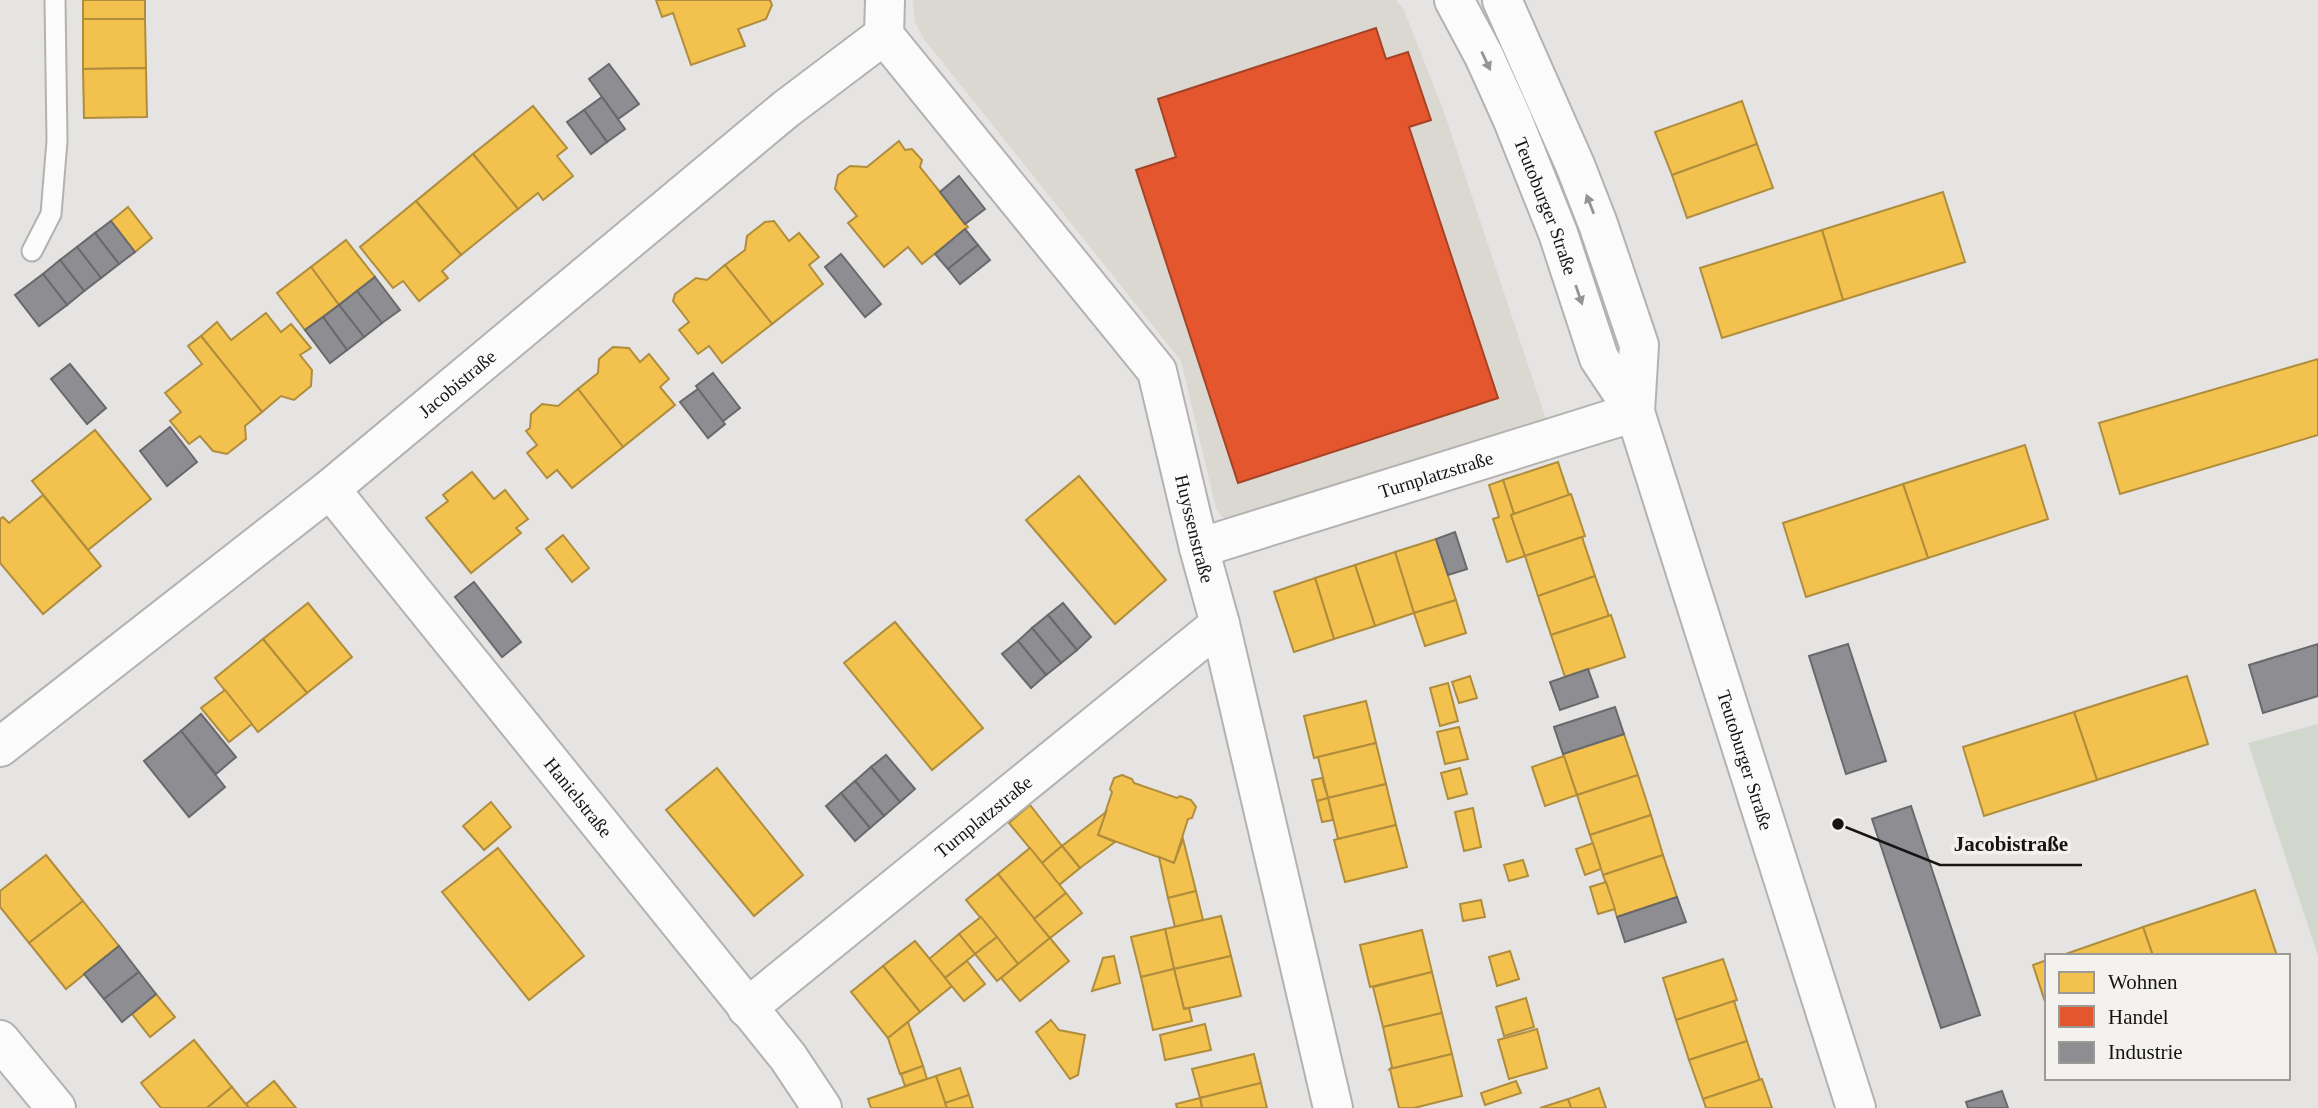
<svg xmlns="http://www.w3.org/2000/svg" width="2318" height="1108" viewBox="0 0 2318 1108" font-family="Georgia,serif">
  <rect width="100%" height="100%" fill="#e5e4e2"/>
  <polygon fill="#dad8d1" points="913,0 1396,0 1404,10 1444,112 1546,419 1237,519 1227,520 1221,516 1216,508 1181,361 924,39 915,22"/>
  <polygon fill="#d1d7cd" points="2318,724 2318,956 2248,743"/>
  <g fill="#f2c14e" stroke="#b08d3d" stroke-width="2">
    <rect x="83" y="0" width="62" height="19"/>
    <polygon points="656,0 770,0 772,5 766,19 738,29 745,46 691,65 673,13 662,17"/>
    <polygon points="83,19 145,19 146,68 83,69"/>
    <polygon points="146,68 147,117 84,118 83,69"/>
    <polygon points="1742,101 1757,144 1672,175 1655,132"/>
    <polygon points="533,106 567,148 557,156 573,176 543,200 538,193 518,209 473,154"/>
    <polygon points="899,141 905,150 912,149 922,160 920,167 968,227 922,264 908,247 884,267 848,223 857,216 835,189 838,175 850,166 867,167"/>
    <polygon points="1757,144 1773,188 1687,218 1672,175"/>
    <polygon points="473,154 518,209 461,255 416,201"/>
    <polygon points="1943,192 1965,262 1843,300 1822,230"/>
    <polygon points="416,201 461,255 442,271 448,278 419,301 403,281 393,288 360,247"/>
    <polygon points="128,207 152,238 135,252 111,221"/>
    <polygon points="774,221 789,241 799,233 819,257 809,265 823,284 772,324 725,265 745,250 747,236 765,222"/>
    <polygon points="1822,230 1843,300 1722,338 1700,268"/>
    <polygon points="346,240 375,277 339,305 311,267"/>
    <polygon points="725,265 772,324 722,363 709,346 698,354 679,330 689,322 673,301 675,294 696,278 707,280"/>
    <polygon points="311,267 339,305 305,330 277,293"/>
    <polygon points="266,313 281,332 291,324 311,348 300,355 312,370 311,386 294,400 281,396 262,412 201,336 217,322 231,340"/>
    <polygon points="201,336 262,412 245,426 246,439 227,454 213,451 200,436 189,444 170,421 181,412 165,393 202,364 188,346"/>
    <polygon points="613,347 629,348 640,362 649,354 669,379 660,387 675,405 623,447 578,389 598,373 599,359"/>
    <polygon points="2318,359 2318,435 2120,494 2099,423"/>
    <polygon points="578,389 623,447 572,488 557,470 547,478 527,453 537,445 526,431 530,428 531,414 542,404 558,406"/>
    <polygon points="95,430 151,499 88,550 32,481"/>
    <polygon points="2025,445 2048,519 1928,558 1903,484"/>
    <polygon points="1558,462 1569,495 1514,514 1503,480"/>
    <polygon points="472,472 494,499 505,490 528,519 516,528 521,533 471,573 426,518 448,501 443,495"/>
    <polygon points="1079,476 1166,580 1115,624 1026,520"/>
    <polygon points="1503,480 1514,514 1511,515 1525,556 1507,562 1493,519 1499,517 1489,485"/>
    <polygon points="1903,484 1928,558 1806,597 1783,523"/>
    <polygon points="1571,494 1585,536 1525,556 1511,515"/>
    <polygon points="43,495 101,566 43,614 0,563 0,519 3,517 9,523"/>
    <polygon points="563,535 589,568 572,582 546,549"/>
    <polygon points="1582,537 1595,576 1538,596 1525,556"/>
    <polygon points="1436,539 1456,600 1414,613 1395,552"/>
    <polygon points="1395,552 1414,613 1375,626 1355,565"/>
    <polygon points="1355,565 1375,626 1334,639 1315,578"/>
    <polygon points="1595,576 1609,616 1551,635 1538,596"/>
    <polygon points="1315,578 1334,639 1294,652 1274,592"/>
    <polygon points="1456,600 1466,633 1425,646 1414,613"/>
    <polygon points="308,603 352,657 307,693 263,639"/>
    <polygon points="1611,615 1625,657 1565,677 1551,635"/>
    <polygon points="895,622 983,728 932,770 844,663"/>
    <polygon points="263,639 307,693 258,732 215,678"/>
    <polygon points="1470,676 1477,698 1459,703 1452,682"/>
    <polygon points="2187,676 2208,744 2097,780 2074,712"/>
    <polygon points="1448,683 1458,721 1440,726 1430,688"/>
    <polygon points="225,690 252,724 229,742 201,708"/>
    <polygon points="1366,701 1376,743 1314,758 1304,716"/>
    <polygon points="2074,712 2097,780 1984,816 1963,747"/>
    <polygon points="1459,727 1468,759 1445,764 1437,732"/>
    <polygon points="1624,734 1638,775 1577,795 1563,754"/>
    <polygon points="1376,743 1386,784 1328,798 1318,757"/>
    <polygon points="1564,756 1577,795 1545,806 1532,767"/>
    <polygon points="717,768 803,875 754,916 666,810"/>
    <polygon points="1460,768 1467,794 1448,799 1441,773"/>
    <polygon points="1122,775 1132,779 1134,783 1177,798 1180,796 1191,800 1196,807 1192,818 1188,819 1174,863 1098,835 1112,792 1110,789 1114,778"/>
    <polygon points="1638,775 1651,815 1590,835 1577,795"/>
    <polygon points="1322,778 1328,798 1317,801 1312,780"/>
    <polygon points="1386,784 1396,825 1338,839 1328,798"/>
    <polygon points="1328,798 1333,820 1322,822 1317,801"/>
    <polygon points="491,802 511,827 484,850 463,826"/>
    <polygon points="1030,805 1062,846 1042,863 1009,823"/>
    <polygon points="1473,808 1481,847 1464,851 1455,812"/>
    <polygon points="1106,812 1098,835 1115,842 1080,868 1062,846"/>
    <polygon points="1651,815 1663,855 1603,875 1590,835"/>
    <polygon points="1396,825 1407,867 1345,882 1334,840"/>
    <polygon points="1183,839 1196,891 1168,898 1159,857 1174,863"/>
    <polygon points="1593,843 1601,869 1585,875 1576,849"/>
    <polygon points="1062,846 1080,868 1059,885 1042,863"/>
    <polygon points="498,848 584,956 529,1000 442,892"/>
    <polygon points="1030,848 1066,893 1034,919 998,874"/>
    <polygon points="46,855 83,901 29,943 0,907 0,891"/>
    <polygon points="1663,855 1677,897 1617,917 1603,875"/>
    <polygon points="1523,860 1528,876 1509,881 1504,865"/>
    <polygon points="998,874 1050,938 1018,964 966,900"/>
    <polygon points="1606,882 1615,909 1598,914 1590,887"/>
    <polygon points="2255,890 2277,956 2153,956 2143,927"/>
    <polygon points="1196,891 1203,920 1175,927 1168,898"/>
    <polygon points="1066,893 1082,913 1050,938 1034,919"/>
    <polygon points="1481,900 1485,917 1463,921 1460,904"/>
    <polygon points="83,901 119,946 66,989 29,943"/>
    <polygon points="1221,916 1231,956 1174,969 1165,929"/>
    <polygon points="981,917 997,937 975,954 959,934"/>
    <polygon points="2143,927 2153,956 2060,956"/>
    <polygon points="1165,929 1174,969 1141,977 1131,937"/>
    <polygon points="1422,930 1432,972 1370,987 1360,945"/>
    <polygon points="959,934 975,954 945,978 929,959"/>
    <polygon points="997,937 1018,964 997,981 975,954"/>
    <polygon points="1050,938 1069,961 1020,1001 1001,978"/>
    <polygon points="915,941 952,986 920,1012 883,966"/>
    <polygon points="1510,951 1519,979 1497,986 1489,957"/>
    <polygon points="1114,956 1120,983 1092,991 1103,958"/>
    <polygon points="1231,956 1241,996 1184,1009 1174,969"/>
    <polygon points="1723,959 1737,1000 1676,1020 1663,978"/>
    <polygon points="2047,960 2047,1008 2033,965"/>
    <polygon points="967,961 985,984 964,1001 945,978"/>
    <polygon points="883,966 920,1012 888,1038 851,992"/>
    <polygon points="1174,969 1184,1009 1189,1008 1192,1021 1153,1030 1141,977"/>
    <polygon points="1432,972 1442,1013 1383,1027 1373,987"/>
    <polygon points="156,994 175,1017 150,1037 132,1014"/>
    <polygon points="1526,998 1534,1027 1504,1036 1496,1007"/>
    <polygon points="1734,1001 1747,1041 1689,1060 1676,1020"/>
    <polygon points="1442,1013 1452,1054 1390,1069 1392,1067 1383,1027"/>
    <polygon points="1051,1020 1059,1030 1085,1035 1078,1075 1070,1079 1036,1032"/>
    <polygon points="908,1022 923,1066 900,1074 888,1038"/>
    <polygon points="1205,1024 1211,1050 1165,1060 1160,1035"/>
    <polygon points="1537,1029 1547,1068 1509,1079 1498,1040"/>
    <polygon points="194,1040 232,1087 207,1108 161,1108 141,1083"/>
    <polygon points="1747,1041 1760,1080 1703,1099 1689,1060"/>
    <polygon points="1254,1054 1261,1083 1200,1098 1192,1069"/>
    <polygon points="1452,1054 1462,1096 1414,1108 1399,1108 1390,1069"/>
    <polygon points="923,1066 927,1079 905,1086 901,1074"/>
    <polygon points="960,1068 969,1095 945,1103 936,1076"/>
    <polygon points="936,1076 947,1108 871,1108 868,1099"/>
    <polygon points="1762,1079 1772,1108 1706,1108 1703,1099"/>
    <polygon points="274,1081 296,1108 249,1108 246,1104"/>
    <polygon points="1516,1081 1521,1093 1485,1105 1481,1093"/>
    <polygon points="1261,1083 1267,1108 1202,1108 1200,1098"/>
    <polygon points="232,1087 249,1108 207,1108"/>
    <polygon points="1599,1088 1606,1108 1571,1108 1568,1099"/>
    <polygon points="969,1095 973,1108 947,1108 945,1103"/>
    <polygon points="1200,1098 1202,1108 1177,1108 1176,1104"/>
    <polygon points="1568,1099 1571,1108 1540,1108"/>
  </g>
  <polygon fill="#e4572e" stroke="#a64326" stroke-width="2" points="1376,28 1386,59 1408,52 1431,120 1409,127 1498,398 1238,483 1136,170 1176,157 1158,99"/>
  <g fill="#8d8d92" stroke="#69696c" stroke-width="2">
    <polygon points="609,64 639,104 618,119 589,79"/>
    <polygon points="602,97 625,129 607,142 584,110"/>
    <polygon points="584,110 607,142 591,154 567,122"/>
    <polygon points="959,176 985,209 965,224 940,192"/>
    <polygon points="111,221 135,252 119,264 95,233"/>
    <polygon points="965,229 978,245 948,269 935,254"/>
    <polygon points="95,233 119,264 101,278 77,247"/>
    <polygon points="978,245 990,260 960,284 948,269"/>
    <polygon points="77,247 101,278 84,291 60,260"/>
    <polygon points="841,254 881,304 865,317 825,267"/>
    <polygon points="60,260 84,291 67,305 43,274"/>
    <polygon points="43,274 67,305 39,326 15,295"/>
    <polygon points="375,277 400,310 382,323 357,291"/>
    <polygon points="357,291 382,323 364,337 339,305"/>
    <polygon points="339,305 364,337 347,350 323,317"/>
    <polygon points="323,317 347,350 330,363 305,330"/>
    <polygon points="70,364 106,408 87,424 51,379"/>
    <polygon points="713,373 740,408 722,422 696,386"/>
    <polygon points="698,389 725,424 708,438 680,402"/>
    <polygon points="170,427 197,462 167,486 140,451"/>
    <polygon points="1455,532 1467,569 1448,575 1436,539"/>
    <polygon points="474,582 521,642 502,657 455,597"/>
    <polygon points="1063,603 1091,637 1077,650 1048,615"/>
    <polygon points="1048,615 1077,650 1061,663 1032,628"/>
    <polygon points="1032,628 1061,663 1046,675 1018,641"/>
    <polygon points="1018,641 1046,675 1031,688 1002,654"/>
    <polygon points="1848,644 1886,761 1846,774 1809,656"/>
    <polygon points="2318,644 2318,696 2263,713 2249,665"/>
    <polygon points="1588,669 1598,697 1560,710 1550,682"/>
    <polygon points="1615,707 1624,734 1563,754 1554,727"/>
    <polygon points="201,714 236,757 216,774 181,731"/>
    <polygon points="181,731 225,787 189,817 144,761"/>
    <polygon points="886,755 915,789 900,802 871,767"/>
    <polygon points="871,767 900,802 884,816 855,781"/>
    <polygon points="855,781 884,816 870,828 841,793"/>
    <polygon points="841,793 870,828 855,841 826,806"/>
    <polygon points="1911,806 1980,1015 1941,1028 1872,819"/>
    <polygon points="1677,897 1686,922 1625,942 1617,917"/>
    <polygon points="119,946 139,972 104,999 84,974"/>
    <polygon points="139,972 156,994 122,1022 104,999"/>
    <polygon points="2002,1091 2008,1108 1968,1108 1966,1102"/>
  </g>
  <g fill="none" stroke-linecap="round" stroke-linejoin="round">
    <defs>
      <polyline id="service" points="32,251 51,214 57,141 55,0"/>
      <g id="minor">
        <path id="s1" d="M884 35 1157 371 1199 548 1220 624 1333 1108"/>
        <polyline points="884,35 885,0"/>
        <path id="s2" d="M330 489 788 1057 822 1108"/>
        <path id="s3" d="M1199 548 1635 412"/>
        <path id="s4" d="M0 747 330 489 786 109 884 35"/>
        <path id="s5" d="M747 1008 1220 624"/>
        <polyline points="0,1040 56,1108"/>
      </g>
      <g id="secondary">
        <path id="s6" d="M1454 0 1484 56 1512 118 1558 233 1599 358 1635 412 1856 1108"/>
        <polyline points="1502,0 1575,165 1598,224 1639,345 1635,412"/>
      </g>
    </defs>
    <use href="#service" stroke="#b3b2b0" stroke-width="23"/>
    <use href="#minor" stroke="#b3b2b0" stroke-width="42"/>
    <use href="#secondary" stroke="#b3b2b0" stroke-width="42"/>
    <use href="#service" stroke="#fbfbfb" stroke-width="19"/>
    <use href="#minor" stroke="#fbfbfb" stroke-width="38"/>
    <use href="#secondary" stroke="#fbfbfb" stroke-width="38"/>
  </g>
  <defs><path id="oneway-solid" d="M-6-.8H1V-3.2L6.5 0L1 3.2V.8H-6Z" transform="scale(1.75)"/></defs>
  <g fill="#949493">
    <use href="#oneway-solid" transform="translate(1486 61) rotate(65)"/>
    <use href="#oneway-solid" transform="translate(1590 204) rotate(-111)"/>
    <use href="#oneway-solid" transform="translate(1579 295) rotate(71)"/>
  </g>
  <g text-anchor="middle" stroke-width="7" stroke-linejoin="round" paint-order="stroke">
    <g font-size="19" fill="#161514" stroke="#f3f2ef">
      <text dy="7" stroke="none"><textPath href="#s6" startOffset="226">Teutoburger Straße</textPath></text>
      <text dy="7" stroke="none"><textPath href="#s4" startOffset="584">Jacobistraße</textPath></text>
      <text dy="7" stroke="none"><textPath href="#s3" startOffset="248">Turnplatzstraße</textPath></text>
      <text dy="7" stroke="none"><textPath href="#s1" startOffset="595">Huyssenstraße</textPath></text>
      <text dy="7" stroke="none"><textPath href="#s6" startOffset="817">Teutoburger Straße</textPath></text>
      <text dy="7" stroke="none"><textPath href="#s2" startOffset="396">Hanielstraße</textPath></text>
      <text dy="7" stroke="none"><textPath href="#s5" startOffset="304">Turnplatzstraße</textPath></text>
    </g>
  </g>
  <path fill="none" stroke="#161514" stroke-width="2.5" d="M1838 824L1940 865H2082"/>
  <circle fill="#161514" stroke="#f3f2ef" stroke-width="2.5" cx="1838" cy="824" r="7"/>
  <g font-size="21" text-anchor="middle" font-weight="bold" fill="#161514" stroke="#f3f2ef" stroke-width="7" stroke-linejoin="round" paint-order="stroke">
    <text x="2011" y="851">Jacobistraße</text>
  </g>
  <rect x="2045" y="954" width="245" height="126" fill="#f3f2ef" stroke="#9b9a97" stroke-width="2"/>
  <rect x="2059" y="972" width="35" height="21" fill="#f2c14e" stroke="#9b9a97" stroke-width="2"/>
  <text x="2108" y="989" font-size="21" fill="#161514">Wohnen</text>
  <rect x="2059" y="1006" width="35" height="21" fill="#e4572e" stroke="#9b9a97" stroke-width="2"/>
  <text x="2108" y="1024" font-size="21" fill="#161514">Handel</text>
  <rect x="2059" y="1042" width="35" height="21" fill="#8d8d92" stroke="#9b9a97" stroke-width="2"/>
  <text x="2108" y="1059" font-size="21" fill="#161514">Industrie</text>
</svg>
